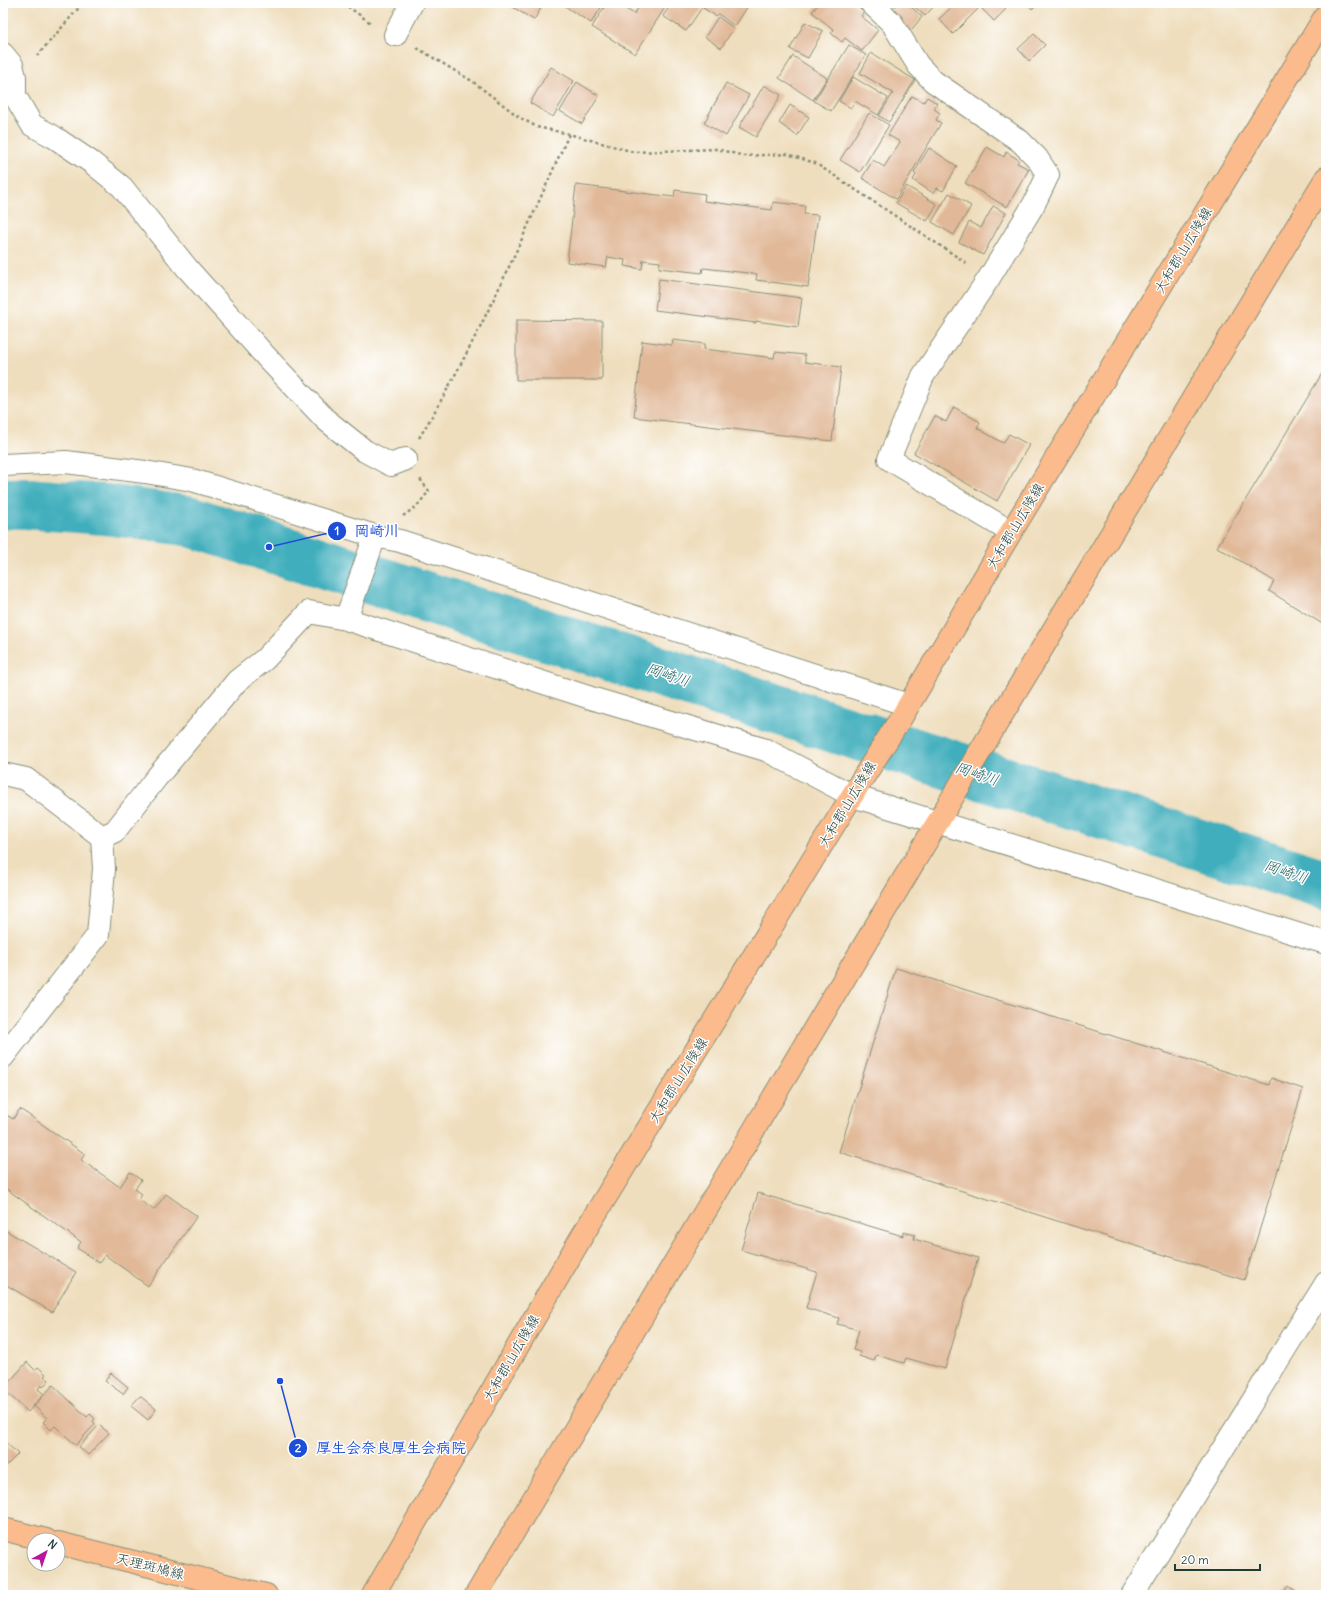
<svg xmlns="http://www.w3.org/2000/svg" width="1329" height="1598" viewBox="0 0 1329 1598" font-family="Delius,'Klee One',sans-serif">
  <rect width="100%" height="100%" fill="#fff"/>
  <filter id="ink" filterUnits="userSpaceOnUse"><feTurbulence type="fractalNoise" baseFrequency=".025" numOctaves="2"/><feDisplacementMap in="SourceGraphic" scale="8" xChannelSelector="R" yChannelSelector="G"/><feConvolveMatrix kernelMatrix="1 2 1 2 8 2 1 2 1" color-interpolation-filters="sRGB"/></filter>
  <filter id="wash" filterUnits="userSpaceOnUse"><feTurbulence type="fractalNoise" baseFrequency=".012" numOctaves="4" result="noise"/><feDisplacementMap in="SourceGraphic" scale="16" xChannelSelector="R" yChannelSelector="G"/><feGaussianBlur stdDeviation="0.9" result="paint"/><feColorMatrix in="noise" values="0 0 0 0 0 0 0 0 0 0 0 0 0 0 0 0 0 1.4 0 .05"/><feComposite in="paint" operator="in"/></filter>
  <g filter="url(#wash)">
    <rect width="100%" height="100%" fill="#efdebd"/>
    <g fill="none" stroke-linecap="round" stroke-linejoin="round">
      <polyline stroke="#3faebc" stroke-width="51" points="3,504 20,503 110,510 189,521 1326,885"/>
    </g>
    <g id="blocks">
      <g fill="#e1b999">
        <polygon points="506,3 544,3 534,20"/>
        <polygon points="560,3 604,3 591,23"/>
        <polygon points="607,3 617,3 634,14 642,3 668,3 635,54 592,27"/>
        <polygon points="672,3 705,3 686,31 663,16"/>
        <polygon points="706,3 750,3 735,26 718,14 716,16 703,8"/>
        <polygon points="819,3 852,3 864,12 861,16 878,30 862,51 845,38 842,42 831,33 834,30 812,12"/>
        <polygon points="898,3 907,3 922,17 911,30 890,12"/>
        <polygon points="910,3 937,3 925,16"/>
        <polygon points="956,3 984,3 953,34 939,19"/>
        <polygon points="988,3 1000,3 1006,9 994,21 982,9"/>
        <polygon points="1027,3 1038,3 1032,9"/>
        <polygon points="718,17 734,28 721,48 705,37"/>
        <polygon points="805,22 823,31 808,58 790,49"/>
        <polygon points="1034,34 1045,45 1029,61 1018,49"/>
        <polygon points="849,45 866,55 831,111 814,101"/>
        <polygon points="871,53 915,80 889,122 879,116 893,93 860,73"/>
        <polygon points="793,56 827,78 813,100 779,78"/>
        <polygon points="551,67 574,81 553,117 530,103"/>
        <polygon points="853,77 888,98 878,115 855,101 851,108 839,101"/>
        <polygon points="577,82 599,96 582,124 560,111"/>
        <polygon points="726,83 749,95 726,136 704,123"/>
        <polygon points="764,85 781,95 756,137 739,127"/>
        <polygon points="912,96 924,102 927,97 937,103 934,109 940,113 936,120 941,123 896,199 862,178 873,160 884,167 900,142 888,135"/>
        <polygon points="790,105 809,117 797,136 779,123"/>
        <polygon points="869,113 889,125 860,172 840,160"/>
        <polygon points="987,147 1004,157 1006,152 1019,160 1017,163 1029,169 1007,207 965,183"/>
        <polygon points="929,148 957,166 943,191 937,188 933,193 913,180 916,175 914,173"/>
        <polygon points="576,185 674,197 675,190 705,194 704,201 772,210 773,202 805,206 804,214 818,215 808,287 756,280 757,274 703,268 702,273 659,268 660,262 643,260 642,269 624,266 625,260 608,257 606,267 567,262"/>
        <polygon points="906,186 937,204 927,221 896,203"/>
        <polygon points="949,193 971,206 954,235 932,222"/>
        <polygon points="993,206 1006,213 983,255 959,242 969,222 981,228"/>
        <polygon points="659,279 802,298 798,327 756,321 756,323 655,310"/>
        <polygon points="516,320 602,321 602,380 516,380"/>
        <polygon points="673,340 705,344 704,349 774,358 775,352 805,355 805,362 841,367 832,441 634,417 642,341 672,345"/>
        <polygon points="1326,367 1326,626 1269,591 1274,581 1217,547"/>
        <polygon points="954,407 980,422 977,428 1003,443 1009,434 1029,445 997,501 914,453 935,416 946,422"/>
        <polygon points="896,968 1269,1085 1271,1078 1303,1089 1244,1280 839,1152"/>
        <polygon points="20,1109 85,1154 81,1160 120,1187 130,1172 141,1180 135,1189 142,1194 139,1200 154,1210 166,1194 197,1216 148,1286 105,1255 99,1263 77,1248 81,1242 5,1188 3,1191 3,1113 13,1119"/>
        <polygon points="758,1193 903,1236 903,1232 915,1235 914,1239 978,1258 945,1369 906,1358 904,1363 876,1355 874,1361 859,1356 860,1352 853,1350 859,1330 837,1324 839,1318 806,1308 817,1272 741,1250"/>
        <polygon points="5,1230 76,1272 52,1312 3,1283 3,1235"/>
        <polygon points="27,1362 35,1370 38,1367 46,1374 44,1376 49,1380 43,1387 41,1385 38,1389 44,1394 28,1412 3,1389"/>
        <polygon points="111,1373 128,1387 123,1394 105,1381"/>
        <polygon points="53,1385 87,1417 90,1414 95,1419 93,1421 95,1424 76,1445 55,1426 51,1430 43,1422 47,1418 34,1406"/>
        <polygon points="140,1396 156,1409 148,1420 131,1406"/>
        <polygon points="99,1425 109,1433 88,1455 79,1447"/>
        <polygon points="3,1440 18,1454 3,1469"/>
        <polygon points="1288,1585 1302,1595 1281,1595"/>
      </g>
    </g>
  </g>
  <g filter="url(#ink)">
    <use href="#blocks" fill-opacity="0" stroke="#878e78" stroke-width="1"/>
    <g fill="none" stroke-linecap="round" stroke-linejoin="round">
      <defs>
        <g id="minor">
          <polyline points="871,3 892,23 918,65 933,81 1020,141 1037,158 1048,175 1034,204 989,278 923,376 889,459 1011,532"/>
          <polyline points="395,35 412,3"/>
          <polyline points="3,54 12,65 15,77 15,96 32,125 54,137 91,162 122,187 187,268 270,361 326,420 365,451 391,465 406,459"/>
          <polyline points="3,465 66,462 145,472 192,480 375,536 400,541 908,705"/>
          <polyline points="346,619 375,536"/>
          <polyline points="3,774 26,779 102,837 115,831 157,777 237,681 265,659 309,612 346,619 591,698 766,750 853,796 1326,943"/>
          <polyline points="3,1057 98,935 104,869 102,837"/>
          <polyline points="1132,1595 1326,1283"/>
        </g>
        <g id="major">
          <polyline points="3,1529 46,1540"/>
          <polyline points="58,1543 266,1595"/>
          <polyline points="373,1595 582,1236 861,781 901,718 1011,532 1326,15"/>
          <polyline points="476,1595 985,743 1326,178"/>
        </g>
      </defs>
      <use href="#minor" stroke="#878e78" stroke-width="24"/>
      <use href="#major" stroke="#878e78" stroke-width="24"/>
      <g stroke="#878e78" stroke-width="2.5" stroke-dasharray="3 3" stroke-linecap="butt">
        <polyline points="343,3 372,24"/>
        <polyline points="417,48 472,81 519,117 537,127 569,134 634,152 717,149 744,156 787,154 815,163 968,264"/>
        <polyline points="37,56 83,3"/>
        <polyline points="3,139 9,138"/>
        <path d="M419 438C478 341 523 237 569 134"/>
        <polyline points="403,516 417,506 429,491 420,479"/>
      </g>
      <use href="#minor" stroke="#fff" stroke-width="22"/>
      <use href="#major" stroke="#fbbb8c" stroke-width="22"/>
    </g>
  </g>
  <g text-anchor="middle" stroke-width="3" stroke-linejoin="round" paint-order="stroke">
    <g font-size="14" fill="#1f3d34" stroke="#fff">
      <text transform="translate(1183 250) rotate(-59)" y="5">大和郡山広陵線</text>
      <text transform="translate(1015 526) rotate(-59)" y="5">大和郡山広陵線</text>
      <text transform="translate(847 804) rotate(-59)" y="5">大和郡山広陵線</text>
      <text transform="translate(678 1080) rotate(-58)" y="5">大和郡山広陵線</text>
      <text transform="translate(511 1358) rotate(-60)" y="5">大和郡山広陵線</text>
      <text transform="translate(150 1566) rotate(14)" y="5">天理斑鳩線</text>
    </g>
    <g font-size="15" font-style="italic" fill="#2a6564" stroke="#fff">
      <text transform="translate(668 675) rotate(18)" y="5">岡崎川</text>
      <text transform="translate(977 774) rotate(18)" y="5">岡崎川</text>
      <text transform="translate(1286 872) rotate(18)" y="5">岡崎川</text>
    </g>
  </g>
  <path fill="none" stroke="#1d4ed8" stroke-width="1.5" d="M269 547L337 531M280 1381L298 1448"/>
  <g fill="#1d4ed8" stroke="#fff" stroke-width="1.5">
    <circle cx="269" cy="547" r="4"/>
    <circle cx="280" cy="1381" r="4"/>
    <circle cx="337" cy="531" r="10"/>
    <circle cx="298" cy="1448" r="10"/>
  </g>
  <g font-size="12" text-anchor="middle" font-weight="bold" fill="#fff">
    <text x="337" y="535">1</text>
    <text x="298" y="1452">2</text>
  </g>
  <g font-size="15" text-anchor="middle" font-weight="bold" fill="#1d4ed8" stroke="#fff" stroke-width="3" stroke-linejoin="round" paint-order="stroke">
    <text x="377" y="536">岡崎川</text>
    <text x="391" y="1453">厚生会奈良厚生会病院</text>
  </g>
  <rect width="1329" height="1598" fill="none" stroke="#fff" stroke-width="16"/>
  <g transform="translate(46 1552) rotate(40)"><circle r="19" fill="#ffffff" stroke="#a5b1ae"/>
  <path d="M0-3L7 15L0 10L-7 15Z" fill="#b5179e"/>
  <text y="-6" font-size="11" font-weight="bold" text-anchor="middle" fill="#1f3d34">N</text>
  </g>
  <path d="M1175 1564v6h85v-6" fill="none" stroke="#1f3d34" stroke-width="2"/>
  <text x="1181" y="1564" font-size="12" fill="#1f3d34" stroke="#ffffff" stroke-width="3" paint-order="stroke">20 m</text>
</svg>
